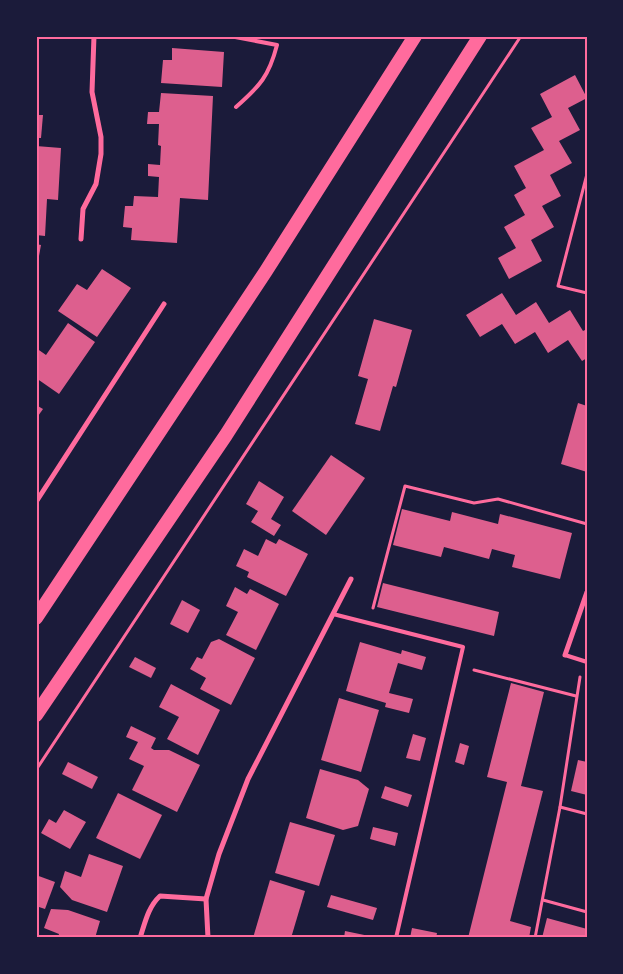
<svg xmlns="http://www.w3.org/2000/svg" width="623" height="974" viewBox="0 0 623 974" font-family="Raleway,sans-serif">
  <rect width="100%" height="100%" fill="#1b1b3a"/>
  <g fill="#dd5f8e">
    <polygon points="172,48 224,52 222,87 161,83 163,60 172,60"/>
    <polygon points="575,75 587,98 568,108 580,130 559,141 572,163 550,175 561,196 542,206 554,227 531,240 542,261 509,279 498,258 516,248 504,227 525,215 514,195 526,188 514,166 544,150 531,128 552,117 540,94"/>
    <polygon points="161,93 213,96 208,200 180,198 177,243 131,240 132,228 123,227 125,206 133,206 134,196 158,197 159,177 148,176 148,164 160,165 161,146 158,145 159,124 147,124 148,112 159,112"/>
    <polygon points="36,115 43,115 41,138 36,138"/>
    <polygon points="36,146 61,148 58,200 47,199 45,236 36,235"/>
    <polygon points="36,244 41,245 39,256 36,256"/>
    <polygon points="102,269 131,288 97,337 58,311 77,284 87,290"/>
    <polygon points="502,293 516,315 536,302 549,323 570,310 583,331 587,329 587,358 582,361 568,340 548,353 535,332 515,344 502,324 480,337 466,315"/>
    <polygon points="374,319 412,330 396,387 393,386 380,431 355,424 368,379 358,376"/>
    <polygon points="68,323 95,342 59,394 36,378 36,348 46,355"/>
    <polygon points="578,403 587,406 587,472 561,464"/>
    <polygon points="36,405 43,409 36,419"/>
    <polygon points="331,455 365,478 326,535 292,511"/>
    <polygon points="259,481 284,497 271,519 281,525 274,536 251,522 258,511 246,504"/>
    <polygon points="402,509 450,521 452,512 498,524 500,514 572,533 560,579 512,567 515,555 492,549 489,559 444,547 441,557 393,545"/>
    <polygon points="266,539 276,544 279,539 308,554 286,596 247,577 249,572 236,566 244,549 258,556"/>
    <polygon points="383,583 499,612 494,636 377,607"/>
    <polygon points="235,587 247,594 250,589 279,604 256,650 226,635 238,612 226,606"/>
    <polygon points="182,600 200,610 188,633 170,624"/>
    <polygon points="219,639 255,658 231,705 200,689 206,678 190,669 197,657 202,659 211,642"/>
    <polygon points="360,642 401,654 402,650 426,657 422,670 398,663 389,693 413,699 409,713 385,707 386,703 346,691"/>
    <polygon points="135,657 156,668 151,678 129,667"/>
    <polygon points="511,683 544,692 521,786 543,791 510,921 531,927 529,938 468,938 507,782 487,777"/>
    <polygon points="171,684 220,710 198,755 167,739 179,717 159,707"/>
    <polygon points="339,698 379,710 361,772 321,760"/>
    <polygon points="131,726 156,738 151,748 154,750 169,750 200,765 177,812 132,790 144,766 129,759 138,742 126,737"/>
    <polygon points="413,734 426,738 420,761 406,758"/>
    <polygon points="460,743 469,746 464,765 455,762"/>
    <polygon points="578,760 587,762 587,795 571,791"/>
    <polygon points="68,762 98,777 92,789 62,774"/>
    <polygon points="320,769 358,780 369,789 358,826 343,830 306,818"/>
    <polygon points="385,786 412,795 408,807 381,798"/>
    <polygon points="118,793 162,815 140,859 96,838"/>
    <polygon points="64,810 86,822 70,849 41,833 49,819 56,823"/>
    <polygon points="290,822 335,835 319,886 275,873"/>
    <polygon points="373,827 398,833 395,846 370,839"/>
    <polygon points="89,854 123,866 107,912 72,900 60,887 65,871 81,877"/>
    <polygon points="36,875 55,882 45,909 36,906"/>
    <polygon points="270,880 305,891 291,938 253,938"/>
    <polygon points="331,895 377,908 373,920 327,907"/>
    <polygon points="51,909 68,910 100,921 95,938 58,938 59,934 44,928"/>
    <polygon points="547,918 587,929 587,938 542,938"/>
    <polygon points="412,928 437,933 436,938 410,938"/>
    <polygon points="345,931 374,937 374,938 344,938"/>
  </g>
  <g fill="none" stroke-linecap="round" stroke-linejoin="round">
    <g stroke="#ff6b9d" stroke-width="3">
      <polyline points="587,174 558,286 587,293"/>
      <polyline points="373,608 405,486 474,503 498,499 587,524"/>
      <polyline points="474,670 576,696"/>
      <polyline points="36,770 521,36"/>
      <polyline points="560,807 587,814"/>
      <polyline points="543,900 587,912"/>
      <polyline points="535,938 560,807 580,677"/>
    </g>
    <g stroke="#ff6b9d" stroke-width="4">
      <path d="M230 36 277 45C269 76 260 86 236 107"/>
      <polyline points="333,614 463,647 396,938"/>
      <polyline points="565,655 587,662"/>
    </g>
    <g stroke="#ff6b9d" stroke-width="5">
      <polyline points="81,239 83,209 96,184 101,154 101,137 92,92 94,36"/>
      <polyline points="36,502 164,304"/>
      <polyline points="565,655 587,592"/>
      <path d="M140 938C145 923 148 907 160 896L206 899"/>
      <polyline points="208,938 206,899 219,854 248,779 351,579"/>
    </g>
    <g stroke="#ff6b9d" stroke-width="14">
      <polyline points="36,618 266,271 415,36"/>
      <polyline points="36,715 226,435 480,36"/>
    </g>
  </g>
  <rect width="623" height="974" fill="none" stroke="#1b1b3a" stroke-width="75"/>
  <rect x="38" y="38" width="548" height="898" fill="none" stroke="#ff6b9d" stroke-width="2"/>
</svg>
